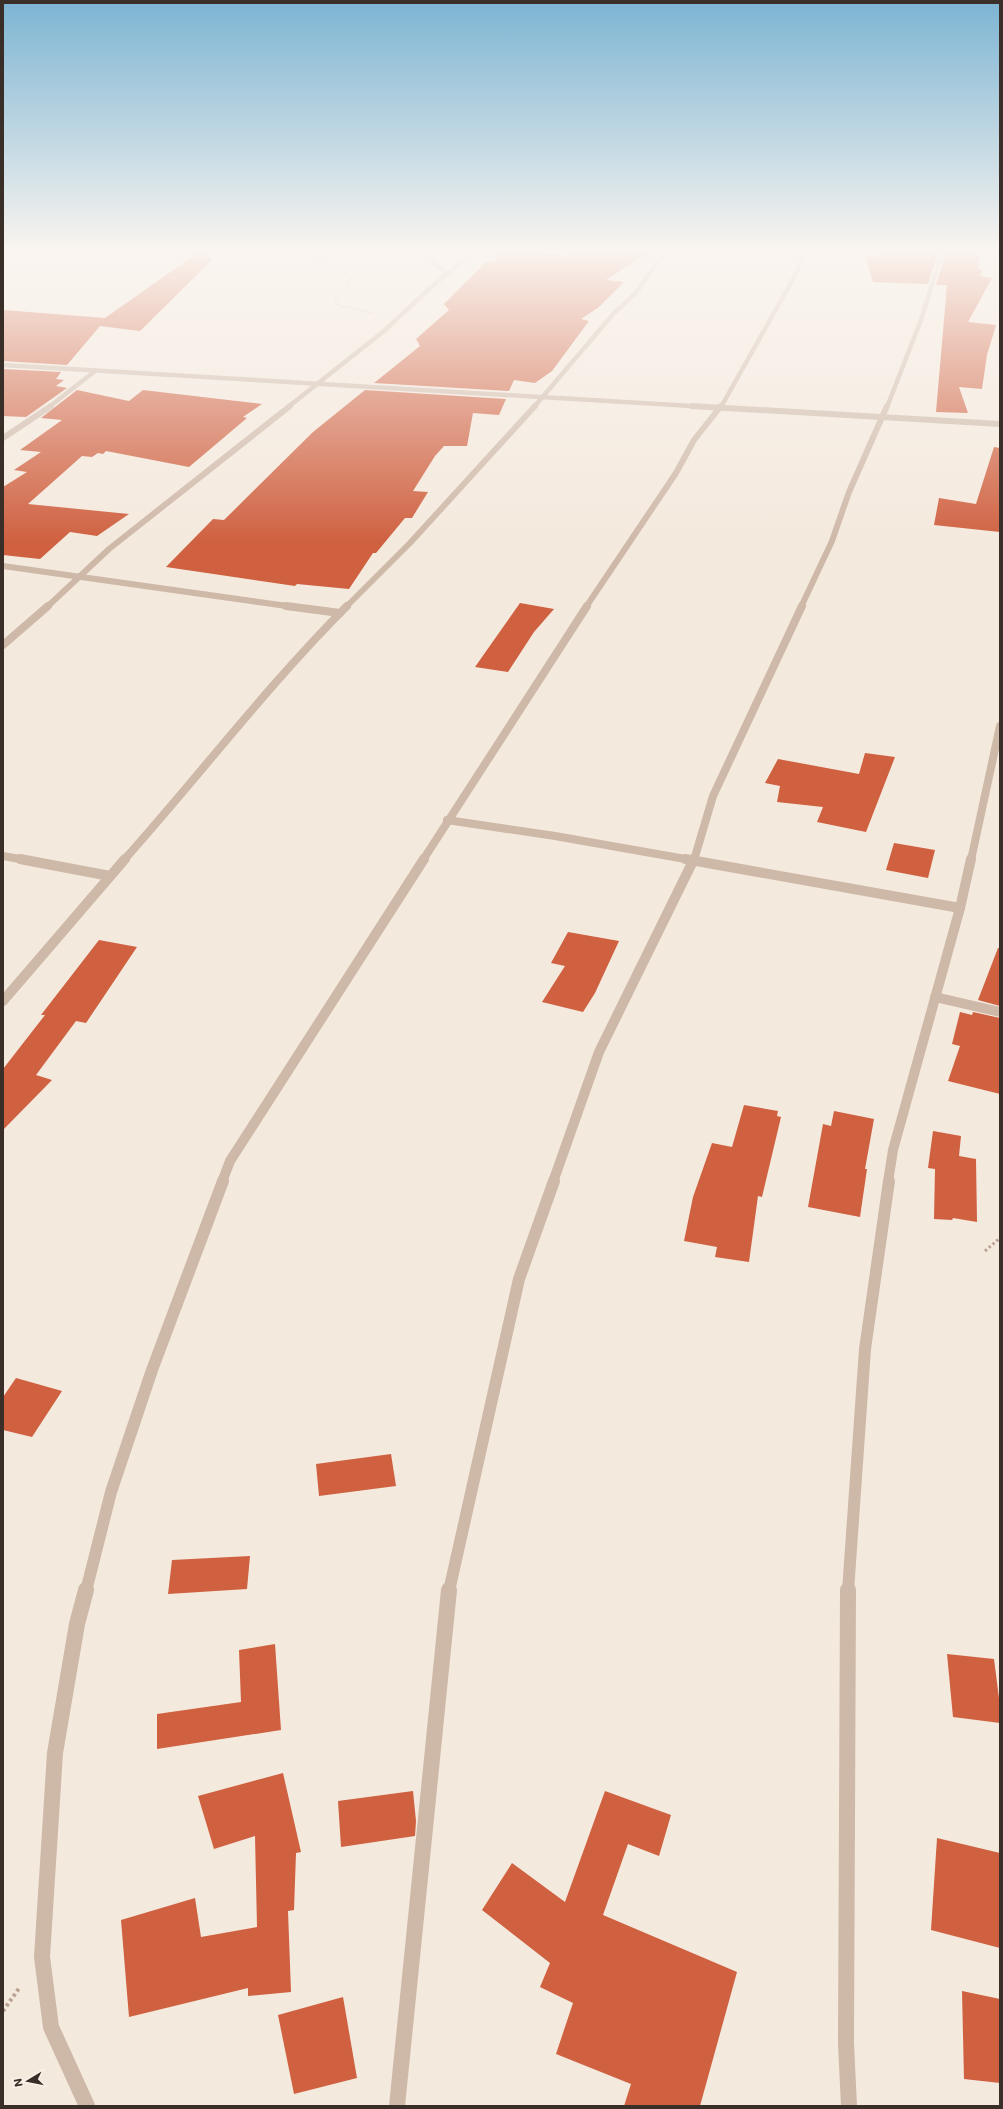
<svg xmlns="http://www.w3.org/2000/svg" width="1003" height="2109" viewBox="0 0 1003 2109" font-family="Commissioner,sans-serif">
  <rect width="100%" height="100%" fill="#f4e9dd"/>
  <g fill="#cf6040">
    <polygon points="203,249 212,260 140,331 100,326 67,365 3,361 3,310 105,318"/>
    <polygon points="578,249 654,249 606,280 624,282 599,307 581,319 589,321 552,371 535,383 514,380 509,391 374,383 420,346 416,339 449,310 444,304 486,262 494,262 501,252 571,255"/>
    <polygon points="882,249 939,250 928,284 873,282 865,256 881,256"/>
    <polygon points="947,250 980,253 978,269 982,269 980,276 992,278 968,322 996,325 987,355 982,389 959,387 968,413 936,412 947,285 936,285"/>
    <polygon points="3,369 61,372 56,379 64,380 56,386 67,388 26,417 3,416"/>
    <polygon points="77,390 129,401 143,390 262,404 243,417 247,418 189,467 106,451 103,454 98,453 92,457 82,456 28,504 129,514 97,536 70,532 40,559 3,555 3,487 27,472 14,470 41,452 20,450 62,420 41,418"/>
    <polygon points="365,390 506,399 499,415 473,413 467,446 444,446 435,456 413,491 428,492 412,518 405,518 376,553 373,553 349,589 297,584 295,586 166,567 213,519 224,520 313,432"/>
    <polygon points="994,447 1000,448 1000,532 934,525 939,498 976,504"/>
    <polygon points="520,603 554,609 534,632 508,672 475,667"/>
    <polygon points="865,753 895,757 866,832 817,822 823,807 777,802 780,786 765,783 778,759 859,774"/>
    <polygon points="894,843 935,850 928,878 886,870"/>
    <polygon points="568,932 619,941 595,993 583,1012 542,1002 565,966 551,963"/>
    <polygon points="99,940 137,947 86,1023 76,1021 36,1075 52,1080 3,1130 3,1069 45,1015 41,1015"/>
    <polygon points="998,948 1000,948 1000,1006 978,1000"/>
    <polygon points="960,1012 972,1015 973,1012 1000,1018 1000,1094 948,1081 960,1046 952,1044"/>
    <polygon points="744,1105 778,1111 777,1116 781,1117 762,1197 758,1196 749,1262 715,1257 717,1247 684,1241 693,1197 712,1143 732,1147"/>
    <polygon points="834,1111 874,1119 865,1169 867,1169 860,1217 808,1207 823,1124 831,1126"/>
    <polygon points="933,1131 961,1136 959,1156 976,1159 977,1222 953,1218 952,1220 934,1219 935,1169 928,1168"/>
    <polygon points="16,1378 62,1391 32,1437 3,1430 3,1397"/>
    <polygon points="391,1454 396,1486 319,1496 316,1464"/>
    <polygon points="250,1556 247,1589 168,1594 172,1560"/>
    <polygon points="275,1644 281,1730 157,1749 157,1714 241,1702 239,1650"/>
    <polygon points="947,1654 994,1659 1000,1706 1000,1723 953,1717"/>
    <polygon points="283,1773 301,1852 296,1853 294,1910 288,1911 291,1992 248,1996 248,1988 129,2017 121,1920 195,1898 201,1937 257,1927 255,1836 214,1849 198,1796"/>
    <polygon points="413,1791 416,1821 415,1836 341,1847 338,1801"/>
    <polygon points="605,1791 671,1815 659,1856 628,1844 603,1915 737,1972 700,2106 624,2106 631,2084 556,2054 573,2003 540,1987 550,1963 482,1910 512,1863 565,1902"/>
    <polygon points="937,1838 1000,1853 1000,1948 931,1930"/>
    <polygon points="962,1991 1000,1999 1000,2083 964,2079"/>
    <polygon points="343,1997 357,2078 294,2094 278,2015"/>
  </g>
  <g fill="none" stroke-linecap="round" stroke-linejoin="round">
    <path stroke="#baa292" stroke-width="1" stroke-dasharray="1 1" stroke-linecap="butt" d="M292 249C311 259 333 265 351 277L349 284 335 302 337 305 373 313"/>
    <polyline stroke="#baa292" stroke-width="3" stroke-dasharray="2.5 2.5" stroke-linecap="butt" points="985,1251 1000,1238"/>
    <polyline stroke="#baa292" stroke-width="4" stroke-dasharray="3 3" stroke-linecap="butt" points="3,2011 20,1987"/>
    <g stroke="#ceb8a8" stroke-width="4.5">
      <polyline points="429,249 435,263 447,274"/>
      <polyline points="3,365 708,407"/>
      <polyline points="49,407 95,371"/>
      <polyline points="288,407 384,331 429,289 477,249"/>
      <polyline points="534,407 614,313 635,294 667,249"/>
      <polyline points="721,407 797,272 805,249"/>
      <polyline points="887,407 921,320 943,249"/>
    </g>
    <g stroke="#ceb8a8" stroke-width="6">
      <polyline points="692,406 1000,424"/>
      <polyline points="3,438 51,406"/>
      <polyline points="3,566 294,607"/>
      <polyline points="47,607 109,549 290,406"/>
      <polyline points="346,607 410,543 535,406"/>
      <polyline points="586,607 676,473 694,440 721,406"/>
      <polyline points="801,607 832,541 849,492 887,406"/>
    </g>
    <g stroke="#ceb8a8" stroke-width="8">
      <polyline points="286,606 340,613"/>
      <polyline points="3,645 48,606"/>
      <polyline points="447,820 555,836 691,860"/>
      <polyline points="3,856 25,860"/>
      <path d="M124 860C199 776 268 685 347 606"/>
      <polyline points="423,860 587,606"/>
      <polyline points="694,860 713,796 802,606"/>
      <polyline points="971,860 1000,726"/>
    </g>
    <g stroke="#ceb8a8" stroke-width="10">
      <polyline points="20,859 110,876"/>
      <polyline points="685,859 960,908"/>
      <polyline points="935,997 1000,1012"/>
      <polyline points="3,1001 125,859"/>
      <polyline points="222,1182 230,1161 424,859"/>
      <polyline points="553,1182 599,1052 694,859"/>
      <polyline points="888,1182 893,1150 960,908 971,859"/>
    </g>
    <g stroke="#ceb8a8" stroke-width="12">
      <polyline points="86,1591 111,1492 152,1370 223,1181"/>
      <polyline points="449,1591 519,1279 554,1181"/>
      <polyline points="848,1591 865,1349 889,1181"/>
    </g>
    <g stroke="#ceb8a8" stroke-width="16">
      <polyline points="86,1590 77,1624 55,1753 42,1957 51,2027 87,2106"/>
      <polyline points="848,1590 846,2044 849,2106"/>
      <polyline points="397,2106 449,1590"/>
    </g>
  </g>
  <linearGradient id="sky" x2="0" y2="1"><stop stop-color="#7cb4d3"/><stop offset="0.46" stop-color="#faf5f0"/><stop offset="1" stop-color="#faf5f0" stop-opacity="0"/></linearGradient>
  <rect width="1003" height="544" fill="url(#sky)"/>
  <rect width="1003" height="2109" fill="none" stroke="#3a2e29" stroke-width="8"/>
  <g transform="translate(28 2081) rotate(260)" stroke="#fbf3ea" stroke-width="3" paint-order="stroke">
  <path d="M0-3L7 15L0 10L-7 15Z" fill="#3a2e29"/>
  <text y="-6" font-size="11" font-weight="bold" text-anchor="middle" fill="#3a2e29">N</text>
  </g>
</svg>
